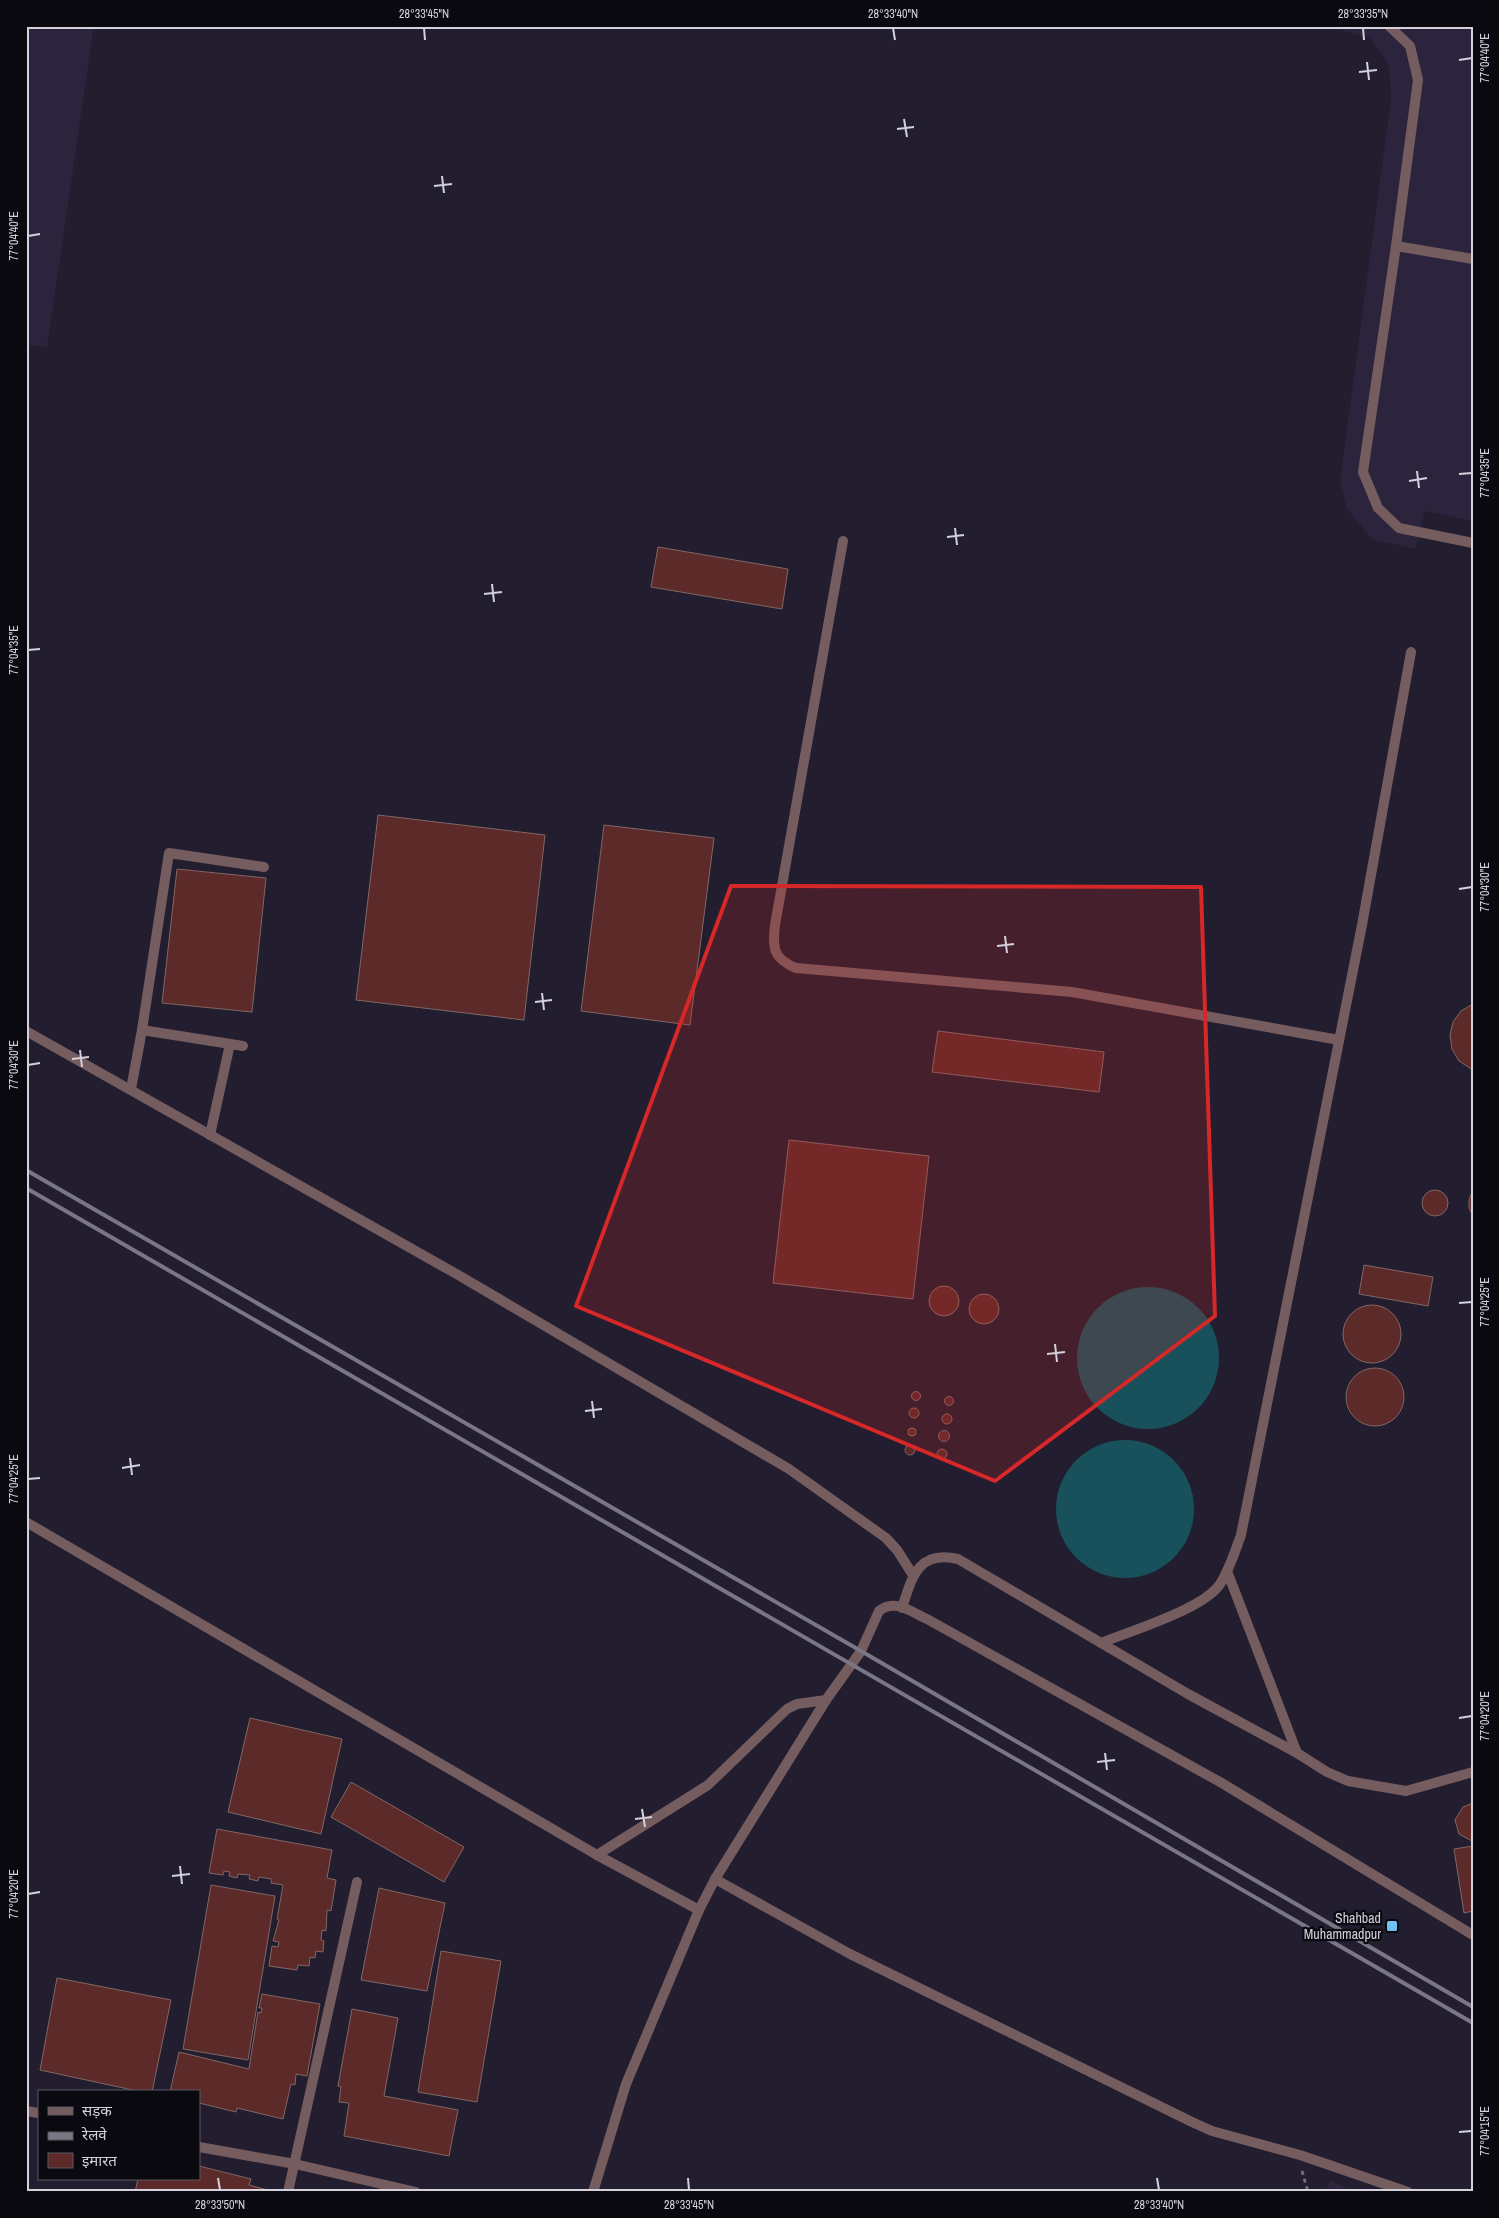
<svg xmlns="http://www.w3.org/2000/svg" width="1499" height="2218" viewBox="0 0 1499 2218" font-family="'Archivo Narrow','Noto Sans Devanagari',sans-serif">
  <rect width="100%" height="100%" fill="#221d2f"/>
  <g fill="#2c243c">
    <polygon points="26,26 94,26 47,347 26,345"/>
    <polygon points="1327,26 1473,26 1473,521 1424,511 1416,549 1372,539 1347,509 1340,482 1391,99 1389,65 1370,38"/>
    <polygon points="1330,2180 1354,2192 1325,2192"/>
  </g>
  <g fill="#18515b">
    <circle cx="1148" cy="1358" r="71"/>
    <circle cx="1125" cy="1509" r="69"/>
  </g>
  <g fill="#5c2a28" stroke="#816765">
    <polygon points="658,547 788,569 782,609 651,587"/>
    <polygon points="378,815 545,835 524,1020 356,1000"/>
    <polygon points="604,825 714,838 690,1025 581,1011"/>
    <polygon points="177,869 266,878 252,1012 162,1003"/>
    <polygon points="1473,1004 1473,1070 1459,1061 1452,1049 1450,1035 1453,1022 1461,1011"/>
    <polygon points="938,1031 1104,1052 1099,1092 932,1072"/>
    <polygon points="789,1140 929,1156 913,1299 773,1283"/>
    <circle cx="1435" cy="1203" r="13"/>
    <polygon points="1472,1192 1473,1192 1473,1216 1469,1208 1469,1200"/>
    <polygon points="1364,1265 1433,1277 1428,1306 1359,1294"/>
    <circle cx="944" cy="1301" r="15"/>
    <circle cx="984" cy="1309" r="15"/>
    <circle cx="1372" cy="1334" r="29"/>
    <circle cx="1375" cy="1397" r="29"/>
    <circle cx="916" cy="1396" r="4.5"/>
    <circle cx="949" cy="1401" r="4.5"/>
    <circle cx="914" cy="1413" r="5"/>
    <circle cx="947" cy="1419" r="5"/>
    <circle cx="912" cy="1432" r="4"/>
    <circle cx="944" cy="1436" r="5.5"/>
    <circle cx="910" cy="1450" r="5"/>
    <circle cx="942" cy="1454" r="5"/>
    <polygon points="250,1718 342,1739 321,1834 228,1812"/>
    <polygon points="351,1782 464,1847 444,1882 331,1817"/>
    <polygon points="1473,1803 1473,1841 1472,1841 1459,1834 1455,1820 1463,1807"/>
    <polygon points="217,1829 332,1850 327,1878 336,1880 331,1911 327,1910 326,1931 322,1930 321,1940 324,1941 323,1952 316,1951 315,1958 310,1957 309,1966 298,1965 297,1970 269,1966 272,1946 278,1947 279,1942 273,1941 279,1920 277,1919 283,1885 271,1883 272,1879 259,1877 258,1881 249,1879 250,1875 238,1874 237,1878 229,1876 230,1872 224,1871 223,1875 209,1873"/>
    <polygon points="1473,1846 1473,1911 1464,1913 1454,1849"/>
    <polygon points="211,1885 275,1896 248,2060 183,2049"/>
    <polygon points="379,1888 445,1903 427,1991 361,1980"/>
    <polygon points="441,1951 501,1961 477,2102 418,2092"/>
    <polygon points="57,1978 171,2000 152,2092 142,2092 40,2070"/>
    <polygon points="262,1994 320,2004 307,2076 296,2074 295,2085 291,2084 283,2119 237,2108 236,2112 199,2103 199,2092 170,2092 179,2052 249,2069 258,2012 261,2013 262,2008 259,2008"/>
    <polygon points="352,2009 398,2018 384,2096 458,2110 449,2156 344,2136 349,2103 339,2102 341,2087 338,2086"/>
    <polygon points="199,2166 251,2179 249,2185 275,2192 135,2192 138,2179 199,2179"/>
  </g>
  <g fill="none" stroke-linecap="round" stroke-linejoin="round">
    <polyline stroke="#726e7d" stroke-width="3" stroke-dasharray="4 4" stroke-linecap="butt" points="1302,2171 1308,2192"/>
    <g stroke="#755c5f" stroke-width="10">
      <polyline points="1389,26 1410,46 1418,80 1396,246"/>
      <polyline points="1473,259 1396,246 1363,472 1378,508 1399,528 1473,543"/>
      <path d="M843 541 775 925C772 949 774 959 796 968L1072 992 1339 1040"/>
      <polyline points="142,1030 243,1046"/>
      <polyline points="26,1031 453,1272 789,1469 886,1538 897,1550 913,1575"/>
      <polyline points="131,1089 142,1030 169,853 264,867"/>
      <polyline points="210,1135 230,1044"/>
      <polyline points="1227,1571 1297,1753"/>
      <path d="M902 1608C912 1577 918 1550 958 1559L1188 1694 1297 1753 1327 1772 1348 1781 1406 1791 1473 1772"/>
      <path d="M1101 1643C1130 1631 1204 1609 1220 1584 1230 1569 1235 1551 1241 1535L1362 925 1411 652"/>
      <polyline points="26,2111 39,2113"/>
      <polyline points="199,2147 295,2164 416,2192"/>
      <polyline points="288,2192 357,1882"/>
    </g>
    <g stroke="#755c5f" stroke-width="10">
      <polyline points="26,1522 597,1855 699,1910"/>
      <polyline points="597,1855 708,1785 787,1709 797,1704 826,1700"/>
      <polyline points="715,1879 850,1954 1192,2122 1212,2131 1300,2155 1408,2192"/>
    </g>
    <path stroke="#755c5f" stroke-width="10" d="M593 2192 626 2084 699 1910 715 1879 826 1700 861 1651 879 1611C895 1598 911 1612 927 1619L1220 1782 1473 1935"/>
    <g stroke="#7a7685" stroke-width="4">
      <polyline points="26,1170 861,1651 1473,2007"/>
      <polyline points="26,1188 1473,2023"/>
    </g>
  </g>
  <path fill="#d62828" fill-opacity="0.2" stroke="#d62828" stroke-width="4" stroke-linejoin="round" d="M731 886 1201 887 1215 1316 995 1481 576 1306Z"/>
  <path fill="none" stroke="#d4d1dd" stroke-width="2" d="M424 28 425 40M893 28 895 40M1363 28 1364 40M1459 60 1472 58M1367 62 1369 80M1359 72 1377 70M904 119 907 137M897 129 914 127M442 176 444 193M434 186 452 184M28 236 40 234M1417 471 1419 488M1459 474 1472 473M1409 481 1427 478M955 528 957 545M947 537 964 535M492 584 494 602M484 594 502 592M28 650 40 649M1459 889 1472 887M1005 936 1007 953M997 946 1014 944M542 993 544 1010M535 1002 552 1000M80 1050 82 1067M72 1059 89 1057M28 1065 40 1063M1459 1303 1472 1302M1055 1344 1057 1362M1047 1354 1065 1352M592 1401 594 1418M585 1411 602 1409M130 1458 132 1475M122 1468 140 1465M28 1479 40 1478M1459 1718 1472 1716M1105 1753 1107 1770M1097 1762 1115 1760M642 1809 645 1827M635 1819 652 1817M180 1866 182 1884M172 1876 190 1874M28 1894 40 1892M1459 2132 1472 2131M218 2178 220 2190M688 2178 689 2190M1157 2178 1159 2190"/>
  <rect fill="#6ec2f3" stroke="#0b0910" stroke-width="2" x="1386" y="1920" width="12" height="12" rx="2.5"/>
  <g text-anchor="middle" stroke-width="4.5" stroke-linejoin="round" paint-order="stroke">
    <g font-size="14" fill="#d4d1dd" stroke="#0b0910" text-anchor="end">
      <text x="1381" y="1923">Shahbad<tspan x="1381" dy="16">Muhammadpur</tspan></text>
    </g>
  </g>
  <rect width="1499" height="2218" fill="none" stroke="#0b0910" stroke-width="55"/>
  <rect x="38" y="2090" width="162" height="90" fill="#0b0910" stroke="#5b5962"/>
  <rect x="48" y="2107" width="25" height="8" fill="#755c5f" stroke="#5b5962"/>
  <text x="82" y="2116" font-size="15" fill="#d4d1dd">सड़क</text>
  <rect x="48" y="2132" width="25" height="8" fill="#7a7685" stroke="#5b5962"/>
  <text x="82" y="2140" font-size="15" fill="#d4d1dd">रेलवे</text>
  <rect x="48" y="2153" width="25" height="15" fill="#5c2a28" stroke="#5b5962"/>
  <text x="82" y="2166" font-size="15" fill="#d4d1dd">इमारत</text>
  <rect x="28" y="28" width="1444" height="2162" fill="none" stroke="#d4d1dd" stroke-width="2"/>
  <g font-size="12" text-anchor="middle" fill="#d4d1dd">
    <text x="424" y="18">28°33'45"N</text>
    <text x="893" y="18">28°33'40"N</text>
    <text x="1363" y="18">28°33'35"N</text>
    <text transform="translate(1485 58) rotate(-90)" y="4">77°04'40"E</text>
    <text transform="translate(14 236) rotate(-90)" y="4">77°04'40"E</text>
    <text transform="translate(1485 473) rotate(-90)" y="4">77°04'35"E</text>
    <text transform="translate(14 650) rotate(-90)" y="4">77°04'35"E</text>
    <text transform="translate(1485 887) rotate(-90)" y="4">77°04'30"E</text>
    <text transform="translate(14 1065) rotate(-90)" y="4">77°04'30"E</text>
    <text transform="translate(1485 1302) rotate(-90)" y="4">77°04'25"E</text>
    <text transform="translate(14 1479) rotate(-90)" y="4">77°04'25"E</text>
    <text transform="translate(1485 1716) rotate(-90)" y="4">77°04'20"E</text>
    <text transform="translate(14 1894) rotate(-90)" y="4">77°04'20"E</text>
    <text transform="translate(1485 2131) rotate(-90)" y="4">77°04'15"E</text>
    <text x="220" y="2209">28°33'50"N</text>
    <text x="689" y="2209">28°33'45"N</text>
    <text x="1159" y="2209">28°33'40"N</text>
  </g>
</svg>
